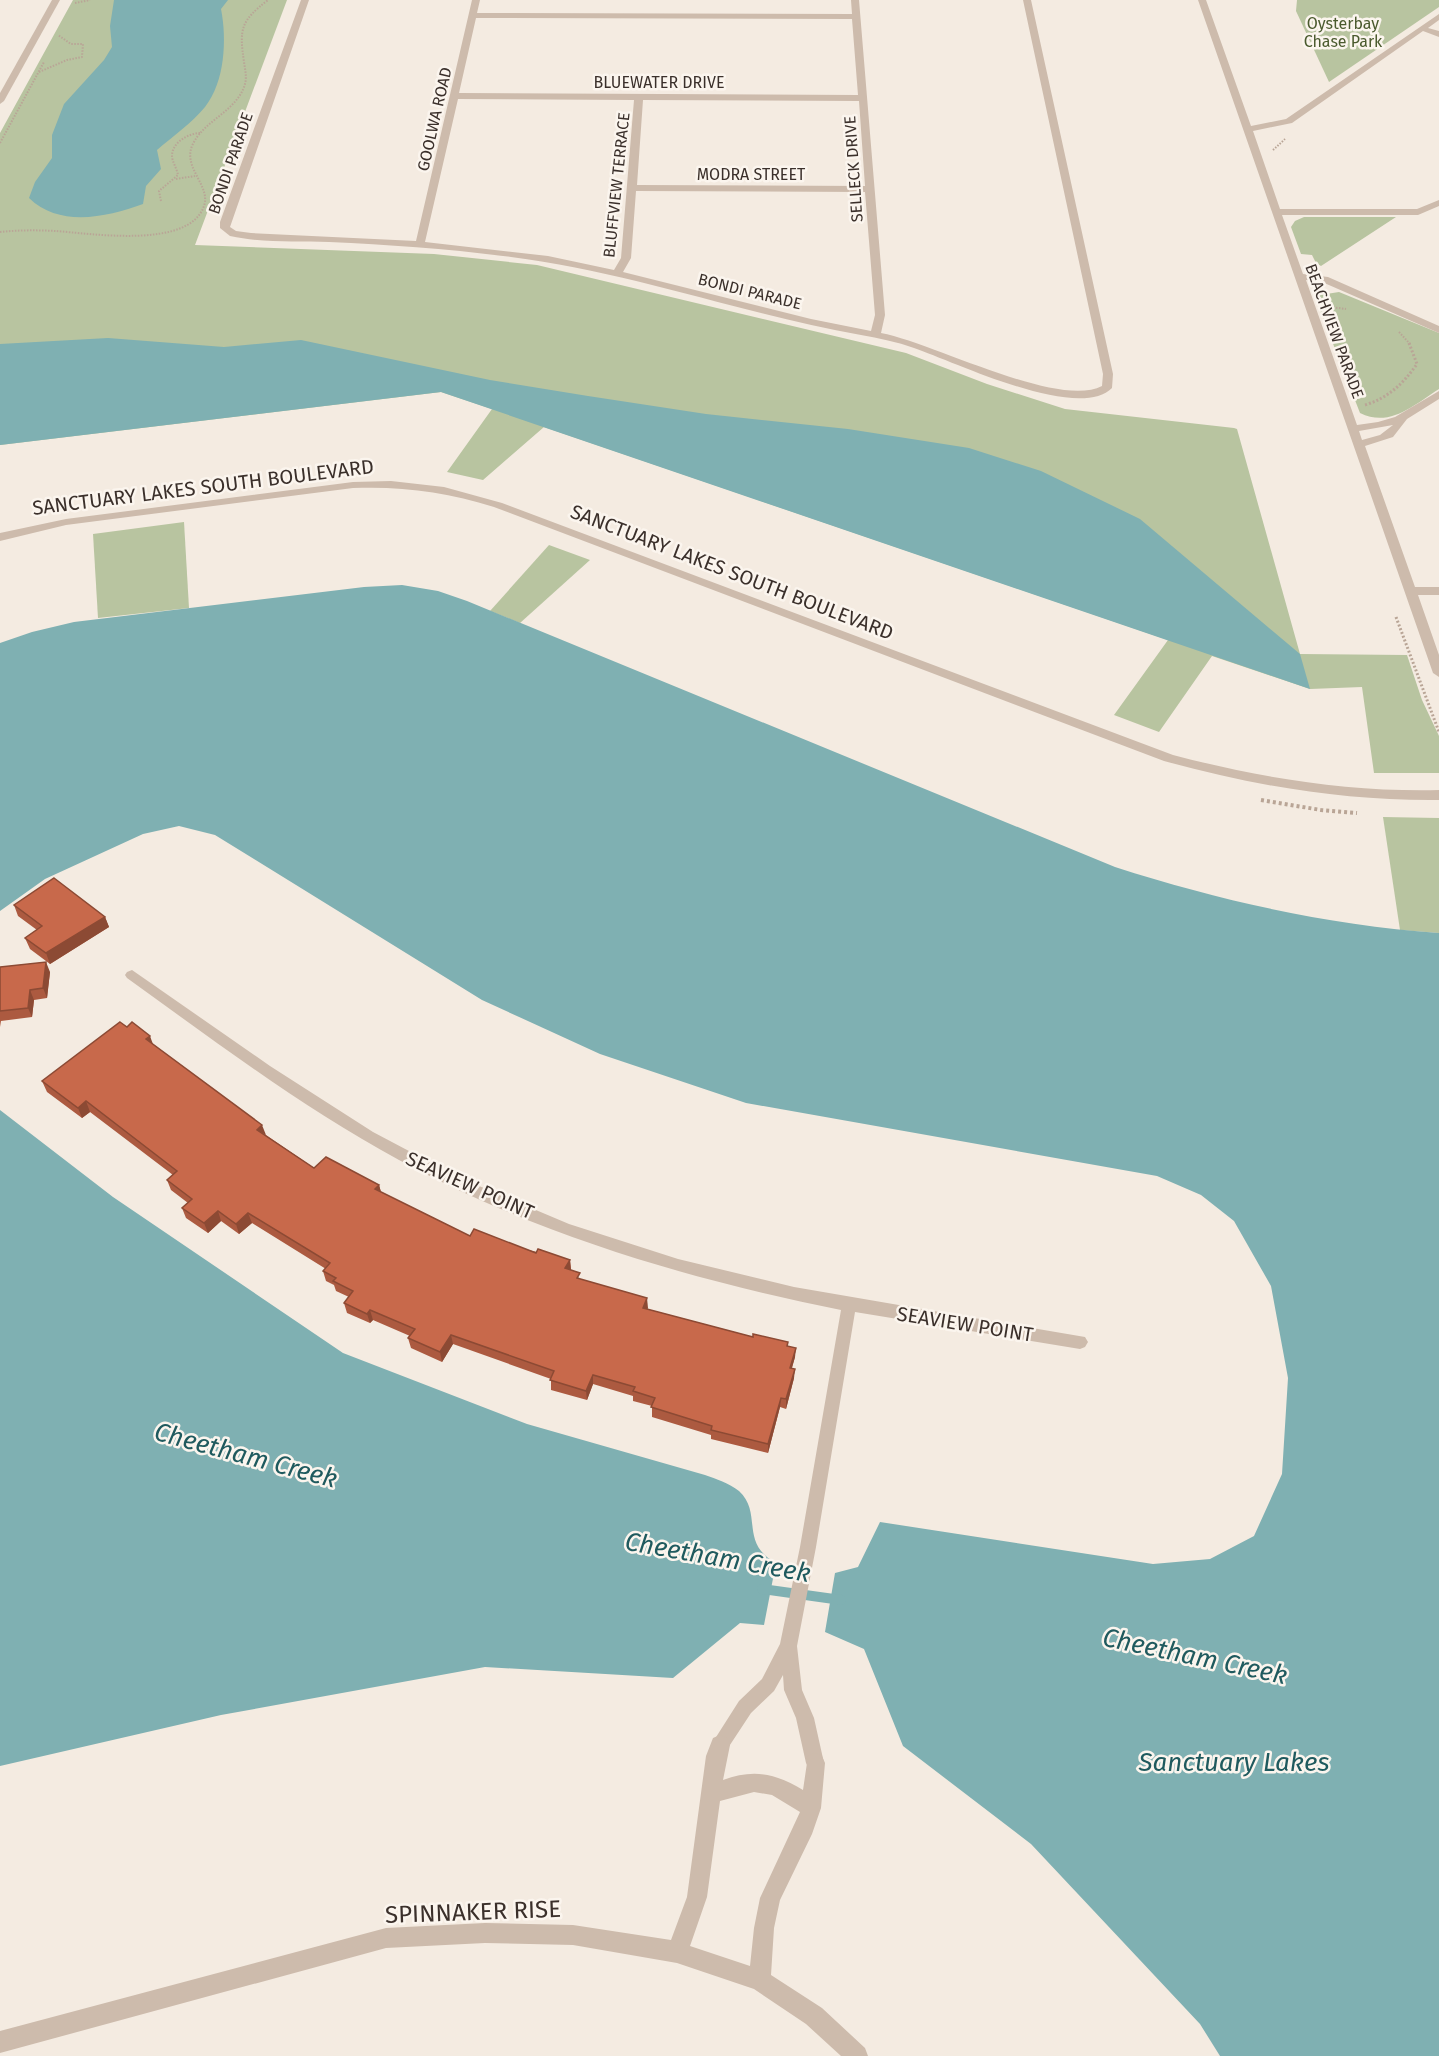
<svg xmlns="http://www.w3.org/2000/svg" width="1439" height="2056" viewBox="0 0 1439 2056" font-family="'Fira Sans',sans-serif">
  <rect width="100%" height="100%" fill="#f4ebe1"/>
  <g fill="#b8c4a0">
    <polygon points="73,0 287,0 195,245 434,254 537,265 906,353 987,384 1065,409 1234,428 1237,429 1300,654 1407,655 1422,700 1439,736 1439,773 1374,773 1362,687 1310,689 1212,656 1159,732 1114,715 1168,640 544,427 483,480 447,472 492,409 441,392 0,445 0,133"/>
    <polygon points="1297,0 1439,0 1439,7 1329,82 1296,11"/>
    <polygon points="1304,217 1396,217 1321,266 1316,263 1312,255 1301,254 1291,227 1295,221"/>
    <path d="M1339 292 1439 333V389C1414 405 1390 428 1360 413L1316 300 1320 295Z"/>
    <polygon points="184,522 189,608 98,618 93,534"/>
    <polygon points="549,545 590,560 520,623 490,611"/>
    <polygon points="1383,817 1439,818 1439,933 1400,930"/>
  </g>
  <g fill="#7fb0b2">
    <path d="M114 0H228L221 9C227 39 225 82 205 107 192 123 173 136 157 150L161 169 146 186 143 204C107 217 60 228 29 198L35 182 52 158V135L64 104 104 60 112 47 110 26Z"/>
    <polygon points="108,338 224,347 301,340 490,380 588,396 706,414 848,429 969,448 1041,471 1140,519 1300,654 1310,689 441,392 0,445 0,344"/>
    <path d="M402 585 438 591 467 601 1115 867C1221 901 1328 925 1439 933V2056H1220L1200 2024 1031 1844 903 1746 864 1649 825 1632 835 1573 858 1567 880 1522 1153 1564 1210 1559 1254 1536 1282 1474 1288 1378 1271 1286 1234 1221 1201 1195 1157 1176 746 1103 600 1054 482 1000 215 835 179 826 143 834 45 879 0 911V643L32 632 74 622 364 587Z"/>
    <path d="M0 1110 113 1197 343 1353 527 1424 705 1475C716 1479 729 1483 739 1491 763 1513 739 1543 776 1563L764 1625 740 1623 673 1678 485 1667 221 1715 0 1766Z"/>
  </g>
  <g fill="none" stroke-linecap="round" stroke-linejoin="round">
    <polyline stroke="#7fb0b2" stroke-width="10" points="762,1589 841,1600"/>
    <g stroke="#b9a596" stroke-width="2" stroke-dasharray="1.5 1.5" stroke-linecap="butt">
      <polyline points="75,3 90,0"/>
      <polyline points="39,72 67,60 82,57 83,44 71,44 58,35"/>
      <polyline points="0,143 44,62"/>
      <polyline points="1273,150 1285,139"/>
      <polyline points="176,179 195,176"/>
      <path d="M161 201 159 191 178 175C177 169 172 161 172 156 172 142 189 133 201 133"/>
      <path d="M0 232C18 230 37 230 55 231 89 233 189 250 204 206 211 186 183 168 192 146 203 120 237 112 245 84 247 77 245 69 244 62 239 28 241 21 268 0"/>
      <polyline points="1330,307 1346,309"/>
      <polyline points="1399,332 1411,345"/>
    </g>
    <g stroke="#b9a596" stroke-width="3" stroke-dasharray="2 2" stroke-linecap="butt">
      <path d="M1365 405C1388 398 1403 384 1417 364L1409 343"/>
      <polyline points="1396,617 1439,732"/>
    </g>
    <polyline stroke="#b9a596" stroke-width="4" stroke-dasharray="3 3" stroke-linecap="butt" points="1261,800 1321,810 1357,813"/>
    <path fill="#cdbbac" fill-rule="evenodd" d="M132 970 270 1066 373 1132 460 1178 569 1224 678 1259 794 1287 1085 1337 1088 1342 1085 1347 1080 1349 855 1312 816 1547 797 1646 802 1690 814 1718 824 1763 821 1769 815 1772 809 1769 806 1763 796 1718 784 1690 783 1675 774 1691 751 1713 726 1751 720 1754 714 1751 711 1745 739 1701 762 1679 780 1644 800 1547 841 1310C688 1279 537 1235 399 1160 303 1108 216 1042 127 978L125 975 127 972Z"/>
    <g fill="#cdbbac" fill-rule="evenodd">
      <polygon points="52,0 60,0 4,101 0,104 0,93"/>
      <path d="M301 0H309L230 227 236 231 251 233 416 241 472 0H480L477 13 852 14 851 0H859L885 315 881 333C934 343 1058 409 1102 386L1103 374 1023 0H1031L1113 374 1112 388C1078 422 955 362 914 348 897 342 879 338 861 335 743 314 630 272 511 257 451 249 390 245 329 242 297 241 262 243 230 236L220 228V222ZM476 18 852 19 858 95 459 93ZM458 99 634 100 621 258 614 270 548 256 425 242ZM643 100 859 101 865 186 637 185ZM636 191 865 192 875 315 871 331 811 319 623 272 631 258Z"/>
      <path d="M1198 0H1206L1251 126 1286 119 1439 14V20L1428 28 1439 31V37L1423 31 1292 123 1253 131 1280 209H1417L1439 200V206L1418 215H1282L1303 274 1328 277 1439 326V333L1322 282 1306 280 1357 425 1378 422 1395 417 1439 391V399L1407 419 1393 437 1365 446 1415 587H1439V595H1418L1439 655V677L1433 673ZM1393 425 1380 435 1362 440 1359 431Z"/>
      <path d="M720 1735 727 1738 730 1745 723 1780C753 1769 775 1773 803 1790L808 1756 815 1753 822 1756 825 1763 821 1808 812 1834 780 1900 774 1928 771 1975 822 2008 865 2048 868 2056H841L806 2024 754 1989 677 1963 573 1945 485 1943 386 1948 0 2053V2031L386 1928 485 1923 573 1925 671 1940 687 1897 706 1756 713 1738ZM754 1792 772 1795 800 1812 760 1898 754 1928 750 1966 690 1946 707 1897 720 1801Z"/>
    </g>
    <path fill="#cdbbac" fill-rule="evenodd" d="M391 481 444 487 502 503 1173 755C1261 778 1348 792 1439 790V800C1345 801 1255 786 1164 761L494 507C447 492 402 486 353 488L66 525 0 541V533L66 519 353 482Z"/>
  </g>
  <g fill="#ac5a40">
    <polygon points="14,905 105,917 109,927 50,964 30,949 25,938 37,930 18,916"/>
    <polygon points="0,967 50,972 47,998 34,1000 32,1017 1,1021 0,1027"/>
    <polygon points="153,1044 266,1135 314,1168 379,1185 381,1192 470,1236 570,1260 571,1270 580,1279 647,1309 753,1337 788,1342 788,1346 795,1357 792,1368 794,1378 786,1409 780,1407 768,1453 711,1439 711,1435 652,1417 652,1406 633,1401 633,1396 593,1384 587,1400 551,1390 551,1379 453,1344 442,1362 411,1348 408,1338 410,1336 373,1320 370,1323 347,1313 344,1303 349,1297 336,1291 334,1285 326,1281 323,1271 326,1269 252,1223 239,1234 221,1221 208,1233 186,1218 182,1208 188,1203 171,1190 167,1180 173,1175 90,1112 82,1118 47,1092 42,1081"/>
  </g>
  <g fill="#8c4a34">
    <polygon points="105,917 109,927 50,964 46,953"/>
    <polygon points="46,962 50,972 47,998 43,988"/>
    <polygon points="30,990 34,1000 32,1017 28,1008"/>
    <polygon points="150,1036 154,1047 146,1039"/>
    <polygon points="86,1101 90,1112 82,1118 78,1108"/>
    <polygon points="262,1125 266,1135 257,1130"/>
    <polygon points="379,1185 382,1196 375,1189"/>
    <polygon points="218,1211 221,1221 208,1233 204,1223"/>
    <polygon points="248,1213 252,1223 239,1234 236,1224"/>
    <polygon points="570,1260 571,1270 565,1268"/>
    <polygon points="647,1298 648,1308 644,1318 643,1308"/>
    <polygon points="370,1310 373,1320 370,1323 367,1314"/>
    <polygon points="451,1335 453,1344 442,1362 440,1352"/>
    <polygon points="796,1348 795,1357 789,1377 790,1368"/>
    <polygon points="795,1369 794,1378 786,1409 786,1399"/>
    <polygon points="593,1375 593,1384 587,1400 586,1391"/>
    <polygon points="781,1398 780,1407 768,1453 768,1444"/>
  </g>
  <g fill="#c8694b" stroke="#8c4a34" stroke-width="1.5">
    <polygon points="54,878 105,917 46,953 25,938 42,926 14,905"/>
    <polygon points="46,962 43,988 30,990 28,1008 0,1011 0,967"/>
    <polygon points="120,1022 127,1027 132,1022 150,1036 146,1039 262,1125 257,1130 314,1168 326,1157 379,1185 375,1189 470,1236 474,1229 536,1253 538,1249 570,1260 565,1268 580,1273 577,1278 647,1298 643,1308 753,1337 753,1334 788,1342 787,1346 796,1348 790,1368 795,1369 786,1399 781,1398 768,1444 711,1430 712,1426 651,1407 655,1398 633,1391 635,1387 593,1375 586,1391 550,1380 554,1371 451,1335 440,1352 408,1338 415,1329 370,1310 367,1314 344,1303 353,1291 333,1281 336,1278 323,1271 330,1263 248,1213 236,1224 218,1211 204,1223 182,1208 192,1199 167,1180 177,1171 86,1101 78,1108 42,1081"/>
  </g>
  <g text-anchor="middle" stroke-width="5" stroke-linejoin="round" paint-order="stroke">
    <g font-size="16" fill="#4a5a2e" stroke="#fbf5ee">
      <text x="1343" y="29">Oysterbay<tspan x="1343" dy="18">Chase Park</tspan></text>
    </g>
    <g font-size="16" fill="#3b302b" stroke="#fbf5ee">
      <text x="659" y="88">BLUEWATER DRIVE</text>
      <text transform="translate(434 119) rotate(-77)" y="6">GOOLWA ROAD</text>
      <text transform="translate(230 163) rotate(-71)" y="6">BONDI PARADE</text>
      <text transform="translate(853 169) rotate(-94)" y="6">SELLECK DRIVE</text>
      <text x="751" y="180">MODRA STREET</text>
      <text transform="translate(616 185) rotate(-84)" y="6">BLUFFVIEW TERRACE</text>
      <text transform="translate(750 291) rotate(14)" y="6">BONDI PARADE</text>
      <text transform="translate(1335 331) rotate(70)" y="6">BEACHVIEW PARADE</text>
    </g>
    <g font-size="20" fill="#3b302b" stroke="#fbf5ee">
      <text transform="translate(203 487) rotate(-7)" y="7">SANCTUARY LAKES SOUTH BOULEVARD</text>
      <text transform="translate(732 572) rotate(21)" y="7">SANCTUARY LAKES SOUTH BOULEVARD</text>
      <text transform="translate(470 1185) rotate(24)" y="7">SEAVIEW POINT</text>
      <text transform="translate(965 1324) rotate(9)" y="7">SEAVIEW POINT</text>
    </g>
    <g font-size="24" fill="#3b302b" stroke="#fbf5ee">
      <text transform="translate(473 1912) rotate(-2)" y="8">SPINNAKER RISE</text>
    </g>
    <g font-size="26" font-style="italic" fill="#1f5a5e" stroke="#fbf5ee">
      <text transform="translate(246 1455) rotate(15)" y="9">Cheetham Creek</text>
      <text transform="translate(718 1557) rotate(10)" y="9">Cheetham Creek</text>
      <text transform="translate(1195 1656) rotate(12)" y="9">Cheetham Creek</text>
      <text x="1234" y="1771">Sanctuary Lakes</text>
    </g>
  </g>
</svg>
